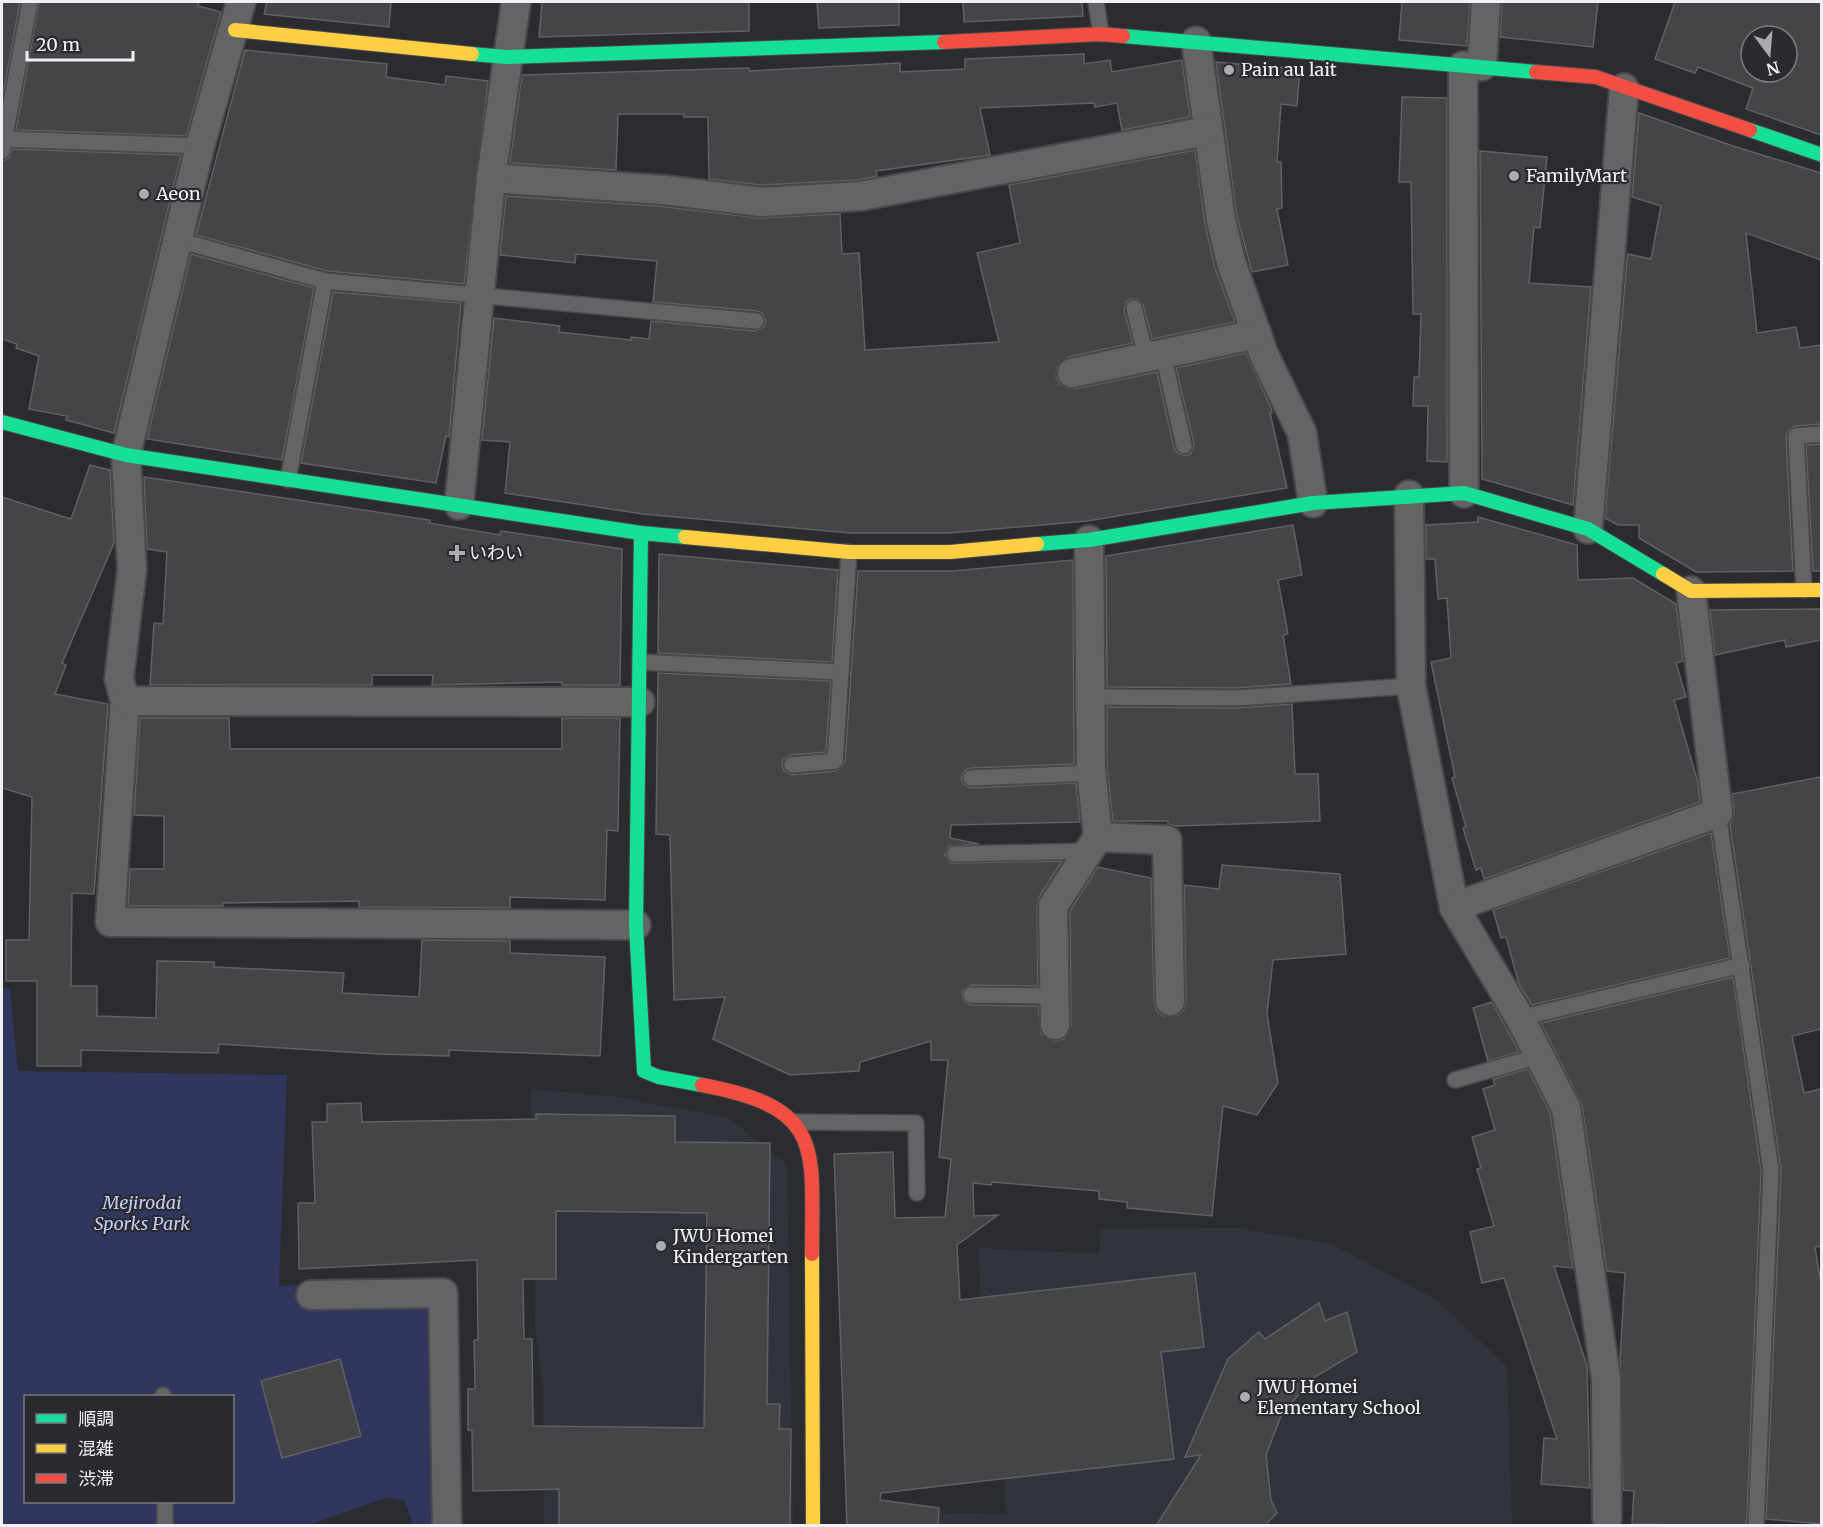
<svg xmlns="http://www.w3.org/2000/svg" width="1823" height="1527" viewBox="0 0 1823 1527" font-family="Merriweather,'Noto Sans JP',serif">
  <rect width="100%" height="100%" fill="#2b2c2f"/>
  <g fill="#32343d">
    <polygon points="531,1089 618,1097 729,1118 787,1165 793,1525 544,1525 543,1386 535,1327"/>
    <polygon points="1241,1228 1332,1244 1435,1299 1507,1366 1512,1525 917,1526 917,1512 1006,1514 1005,1429 984,1430 979,1248 1099,1254 1101,1229"/>
  </g>
  <path fill="#31365f" fill-rule="evenodd" d="M2 988H10L18 1071 287 1075 279 1286 433 1278 444 1525H413L405 1501 388 1497 309 1525H2ZM26 1396H232V1502H26Z"/>
  <g fill="#454547" stroke="#606163" stroke-width="1.5" fill-rule="evenodd">
    <polygon points="2,2 20,2 2,101"/>
    <polygon points="39,2 199,2 198,6 221,12 186,136 16,130"/>
    <polygon points="267,2 391,2 389,27 264,14"/>
    <polygon points="542,2 749,2 749,31 539,37"/>
    <polygon points="817,2 899,2 899,25 819,28"/>
    <polygon points="963,2 1082,2 1083,16 964,22"/>
    <polygon points="1402,2 1470,2 1467,46 1399,40"/>
    <polygon points="1502,2 1598,2 1593,47 1500,37"/>
    <path d="M1675 2H1821V135L1746 109 1753 88 1698 67 1695 73 1655 59ZM1751 36H1787V72H1751Z"/>
    <polygon points="245,50 387,64 386,77 445,85 446,76 488,81 464,284 327,271 196,235"/>
    <polygon points="1084,54 1084,64 1110,60 1112,72 1182,60 1190,117 1122,130 1117,103 1095,107 1094,103 980,108 990,155 876,171 877,176 859,180 762,185 709,179 708,117 684,117 684,114 618,114 616,170 510,163 522,75 749,68 750,71 900,63 900,72 965,69 965,59"/>
    <polygon points="1216,62 1300,69 1297,106 1281,104 1277,162 1281,162 1282,208 1277,209 1288,265 1252,272 1237,217"/>
    <polygon points="1402,97 1447,98 1447,462 1427,461 1428,406 1413,406 1414,377 1419,377 1421,314 1413,314 1411,182 1399,182"/>
    <polygon points="1639,113 1733,146 1821,173 1821,260 1746,233 1757,333 1796,327 1800,348 1821,345 1821,424 1795,426 1788,431 1786,436 1793,571 1696,572 1639,538 1639,525 1618,525 1605,518 1627,260 1628,254 1651,259 1661,206 1632,197"/>
    <polygon points="12,149 181,155 114,433 66,420 67,416 29,409 39,356 16,348 17,344 2,339 2,161 9,158"/>
    <polygon points="1195,150 1205,224 1215,268 1235,322 1152,339 1143,305 1137,299 1131,299 1127,301 1124,310 1133,343 1068,357 1057,367 1056,377 1060,384 1075,389 1157,372 1174,448 1177,453 1186,456 1191,453 1194,444 1176,368 1246,353 1271,408 1272,413 1270,413 1287,488 1087,521 949,533 850,533 643,514 505,493 510,442 482,440 494,318 560,326 559,332 631,340 631,337 649,339 651,321 755,331 764,327 766,321 762,313 757,311 653,302 657,261 576,254 575,263 500,255 506,196 657,206 759,218 840,214 842,254 859,253 865,350 999,342 977,253 1020,243 1009,185"/>
    <polygon points="1480,151 1547,157 1540,228 1534,227 1529,283 1591,287 1573,505 1482,479"/>
    <polygon points="191,254 314,288 282,460 147,439"/>
    <polygon points="333,292 461,303 449,437 446,436 436,483 301,463"/>
    <polygon points="1821,444 1821,571 1813,571 1806,445"/>
    <polygon points="90,465 110,470 114,543 62,663 66,665 55,694 108,704 94,894 72,893 71,986 97,986 97,1016 156,1018 157,961 214,962 214,967 344,973 342,993 419,997 422,940 510,941 510,953 605,957 600,1056 449,1050 449,1056 379,1054 219,1044 218,1053 81,1050 81,1066 37,1066 37,981 6,981 6,940 29,940 32,797 2,788 2,497 71,519"/>
    <polygon points="144,477 430,520 429,523 500,535 501,531 622,549 620,685 562,685 562,682 432,685 433,675 372,675 372,685 150,685 154,623 163,624 167,552 147,549"/>
    <polygon points="1478,517 1577,545 1578,580 1633,578 1676,604 1683,661 1676,663 1686,697 1674,700 1698,783 1700,802 1484,879 1481,868 1476,870 1463,828 1466,827 1452,778 1455,777 1431,662 1451,658 1447,598 1438,599 1435,559 1426,559 1426,525 1478,522"/>
    <polygon points="1293,525 1302,575 1278,580 1288,634 1283,635 1291,684 1236,688 1107,687 1106,556"/>
    <polygon points="659,554 838,570 832,662 658,653"/>
    <polygon points="1073,560 1074,764 971,768 965,770 961,778 963,784 971,788 1076,783 1080,822 951,825 950,838 979,844 949,846 945,855 951,863 1062,861 1039,897 1037,906 1038,986 971,985 962,991 963,1000 971,1005 1038,1006 1041,1034 1055,1041 1064,1039 1071,1025 1070,911 1098,867 1151,878 1154,1001 1156,1010 1163,1016 1178,1015 1184,1009 1186,1001 1184,885 1219,889 1222,865 1340,874 1346,954 1273,960 1267,1014 1278,1083 1257,1115 1223,1106 1212,1216 1127,1208 1127,1202 1099,1199 1099,1191 992,1182 991,1185 973,1183 974,1216 998,1215 957,1245 960,1300 1195,1273 1204,1347 1161,1352 1174,1459 881,1493 880,1500 939,1508 938,1526 847,1526 834,1154 893,1152 895,1218 945,1217 951,1159 939,1157 948,1060 931,1060 931,1041 860,1062 859,1071 790,1075 713,1039 725,997 674,1000 670,835 656,834 658,673 831,681 826,752 791,755 783,760 782,765 784,771 792,775 836,771 845,762 858,571 952,571"/>
    <polygon points="1821,609 1821,640 1786,647 1785,640 1715,655 1710,610"/>
    <polygon points="1292,704 1295,774 1318,774 1320,821 1176,826 1168,824 1168,821 1113,821 1107,768 1107,707 1236,708"/>
    <polygon points="140,718 229,718 230,749 562,749 562,718 620,718 618,831 607,830 605,900 510,897 510,908 359,907 359,901 223,903 223,906 128,906 130,869 164,869 164,816 134,815"/>
    <polygon points="1821,777 1821,1029 1792,1036 1804,1093 1821,1089 1821,1246 1815,1247 1821,1284 1821,1524 1766,1519 1781,1170 1730,825 1734,812 1732,794"/>
    <polygon points="1711,833 1730,958 1532,1005 1519,984 1506,937 1501,938 1493,910"/>
    <polygon points="1733,977 1761,1171 1747,1517 1745,1526 1632,1524 1634,1491 1623,1490 1620,1361 1625,1273 1607,1271 1582,1105 1541,1023"/>
    <polygon points="1492,1002 1519,1052 1488,1061 1473,1008"/>
    <polygon points="1528,1069 1550,1113 1573,1268 1554,1266 1587,1366 1590,1488 1541,1484 1544,1438 1557,1439 1504,1278 1482,1283 1470,1232 1494,1226 1477,1169 1481,1168 1472,1137 1495,1130 1483,1089 1495,1085 1493,1079"/>
    <path d="M361 1103 362 1122 536 1119V1114L675 1116V1142L770 1143 767 1404H780L779 1429H791L790 1526H559V1489L473 1491 472 1430H468V1389H475L474 1340H478L477 1260 299 1269 298 1203H315L312 1122H327V1104ZM556 1211 707 1213 704 1428 533 1426 532 1339H524L523 1279H556Z"/>
    <polygon points="1319,1303 1325,1321 1347,1312 1357,1352 1311,1379 1281,1416 1266,1455 1271,1500 1277,1513 1264,1526 1156,1526 1201,1455 1185,1457 1228,1359 1259,1332 1265,1339"/>
    <polygon points="340,1359 361,1436 282,1458 261,1381"/>
  </g>
  <g fill="none" stroke-linecap="round" stroke-linejoin="round">
    <defs>
      <g id="lane">
        <polyline points="1096,2 1101,34"/>
        <polyline points="2,139 200,146"/>
        <polyline points="2,151 30,2"/>
        <polyline points="178,240 325,281 756,321"/>
        <polyline points="1134,308 1146,357"/>
        <polyline points="1163,354 1184,446"/>
        <polyline points="288,480 325,281"/>
        <polyline points="1804,590 1796,436 1822,434"/>
        <polyline points="640,662 841,672"/>
        <polyline points="1091,697 1236,698 1411,686"/>
        <polyline points="792,765 835,761 849,552"/>
        <polyline points="971,778 1092,773"/>
        <polyline points="1718,813 1771,1170 1756,1526"/>
        <polyline points="955,854 1089,851"/>
        <polyline points="971,995 1054,996"/>
        <polyline points="1520,1018 1742,965"/>
        <polyline points="1455,1080 1539,1056"/>
        <polyline points="794,1122 916,1123 917,1193"/>
        <polyline points="163,1395 163,1396"/>
        <polyline points="165,1502 165,1526"/>
      </g>
      <g id="street">
        <polyline points="241,2 200,146 126,455 132,569 119,679 125,701 110,922 636,925"/>
        <polyline points="1196,41 1221,220 1231,262 1264,355 1302,433 1313,503"/>
        <polyline points="1463,66 1464,493"/>
        <polyline points="1482,66 1486,2"/>
        <polyline points="491,178 665,190 761,202 861,196 1207,131"/>
        <polyline points="1072,373 1257,334"/>
        <polyline points="1409,495 1411,686 1454,907"/>
        <polyline points="459,505 491,178 516,2"/>
        <polyline points="1588,529 1624,88"/>
        <polyline points="125,701 640,702"/>
        <polyline points="1098,837 1167,840 1170,1001"/>
        <polyline points="1055,1025 1053,906 1098,837 1091,769 1089,540"/>
        <polyline points="311,1295 443,1293 447,1526"/>
        <polyline points="1607,1518 1606,1379 1566,1108 1520,1018 1454,907 1718,813 1691,591"/>
      </g>
      <g id="fast">
        <polyline points="1123,36 1536,72"/>
        <polyline points="472,54 506,57 944,42"/>
        <polyline points="1750,130 1822,155"/>
        <polyline points="2,422 126,455 641,533 685,537"/>
        <polyline points="641,533 636,925 644,1071 659,1077 702,1085"/>
        <polyline points="1037,544 1089,540 1313,503 1464,493 1588,529 1663,574"/>
      </g>
      <g id="slow">
        <polyline points="235,30 472,54"/>
        <polyline points="685,537 849,552 950,552 1037,544"/>
        <polyline points="1663,574 1691,591 1822,590"/>
        <polyline points="812,1254 813,1526"/>
      </g>
      <g id="jam">
        <polyline points="944,42 1101,34 1123,36"/>
        <polyline points="1536,72 1596,77 1750,130"/>
        <path d="M702 1085C825 1108 812 1146 812 1254"/>
      </g>
    </defs>
    <use href="#lane" stroke="#49494b" stroke-width="18"/>
    <use href="#street" stroke="#49494b" stroke-width="32"/>
    <use href="#fast" stroke="#49494b" stroke-width="16"/>
    <use href="#slow" stroke="#49494b" stroke-width="16"/>
    <use href="#jam" stroke="#49494b" stroke-width="16"/>
    <use href="#lane" stroke="#646466" stroke-width="15"/>
    <use href="#street" stroke="#646466" stroke-width="28"/>
    <use href="#fast" stroke="#16e098" stroke-width="14"/>
    <use href="#slow" stroke="#ffcf43" stroke-width="14"/>
    <use href="#jam" stroke="#f24e42" stroke-width="14"/>
  </g>
  <g fill="#acacb0" stroke="#2a2b30" stroke-width="2">
    <circle cx="1229" cy="70" r="6"/>
    <circle cx="1514" cy="176" r="6"/>
    <circle cx="144" cy="194" r="6"/>
    <path d="M454 544h6v6h6v6h-6v6h-6v-6h-6v-6h6z"/>
    <circle cx="661" cy="1246" r="6"/>
    <circle cx="1245" cy="1397" r="6"/>
  </g>
  <g text-anchor="middle" stroke-width="4.5" stroke-linejoin="round" paint-order="stroke">
    <g font-size="18" fill="#f1f1f5" stroke="#2a2b30" text-anchor="start">
      <text x="1241" y="76">Pain au lait</text>
      <text x="1526" y="182">FamilyMart</text>
      <text x="156" y="200">Aeon</text>
      <text x="469" y="559">いわい</text>
      <text x="673" y="1242">JWU Homei<tspan x="673" dy="21">Kindergarten</tspan></text>
      <text x="1257" y="1393">JWU Homei<tspan x="1257" dy="21">Elementary School</tspan></text>
    </g>
    <g font-size="18" font-style="italic" fill="#c3cbf8" stroke="#2a2b30">
      <text x="142" y="1209">Mejirodai<tspan x="142" dy="21">Sporks Park</tspan></text>
    </g>
  </g>
  <rect width="1823" height="1527" fill="none" stroke="#f1f1f5" stroke-width="6"/>
  <rect x="24" y="1395" width="210" height="108" fill="#2a2b30" stroke="#7a7a7f" stroke-width="1.5"/>
  <rect x="36" y="1414" width="30" height="9" fill="#16e098" stroke="#7a7a7f" stroke-width="1.5"/>
  <text x="78" y="1425" font-size="18" fill="#f1f1f5">順調</text>
  <rect x="36" y="1444" width="30" height="9" fill="#ffcf43" stroke="#7a7a7f" stroke-width="1.5"/>
  <text x="78" y="1455" font-size="18" fill="#f1f1f5">混雑</text>
  <rect x="36" y="1474" width="30" height="9" fill="#f24e42" stroke="#7a7a7f" stroke-width="1.5"/>
  <text x="78" y="1485" font-size="18" fill="#f1f1f5">渋滞</text>
  <g transform="translate(1769 54) rotate(164)"><circle r="28" fill="#2a2b30" stroke="#7a7a7f" stroke-width="1.5"/>
  <path d="M0-4.5L10 22L0 15L-10 22Z" fill="#acacb0"/>
  <text y="-9" font-size="16" font-weight="bold" text-anchor="middle" fill="#f1f1f5">N</text>
  </g>
  <path d="M27 51v9h106v-9" fill="none" stroke="#f1f1f5" stroke-width="3"/>
  <text x="36" y="51" font-size="18" fill="#f1f1f5" stroke="#2a2b30" stroke-width="4.5" paint-order="stroke">20 m</text>
</svg>
